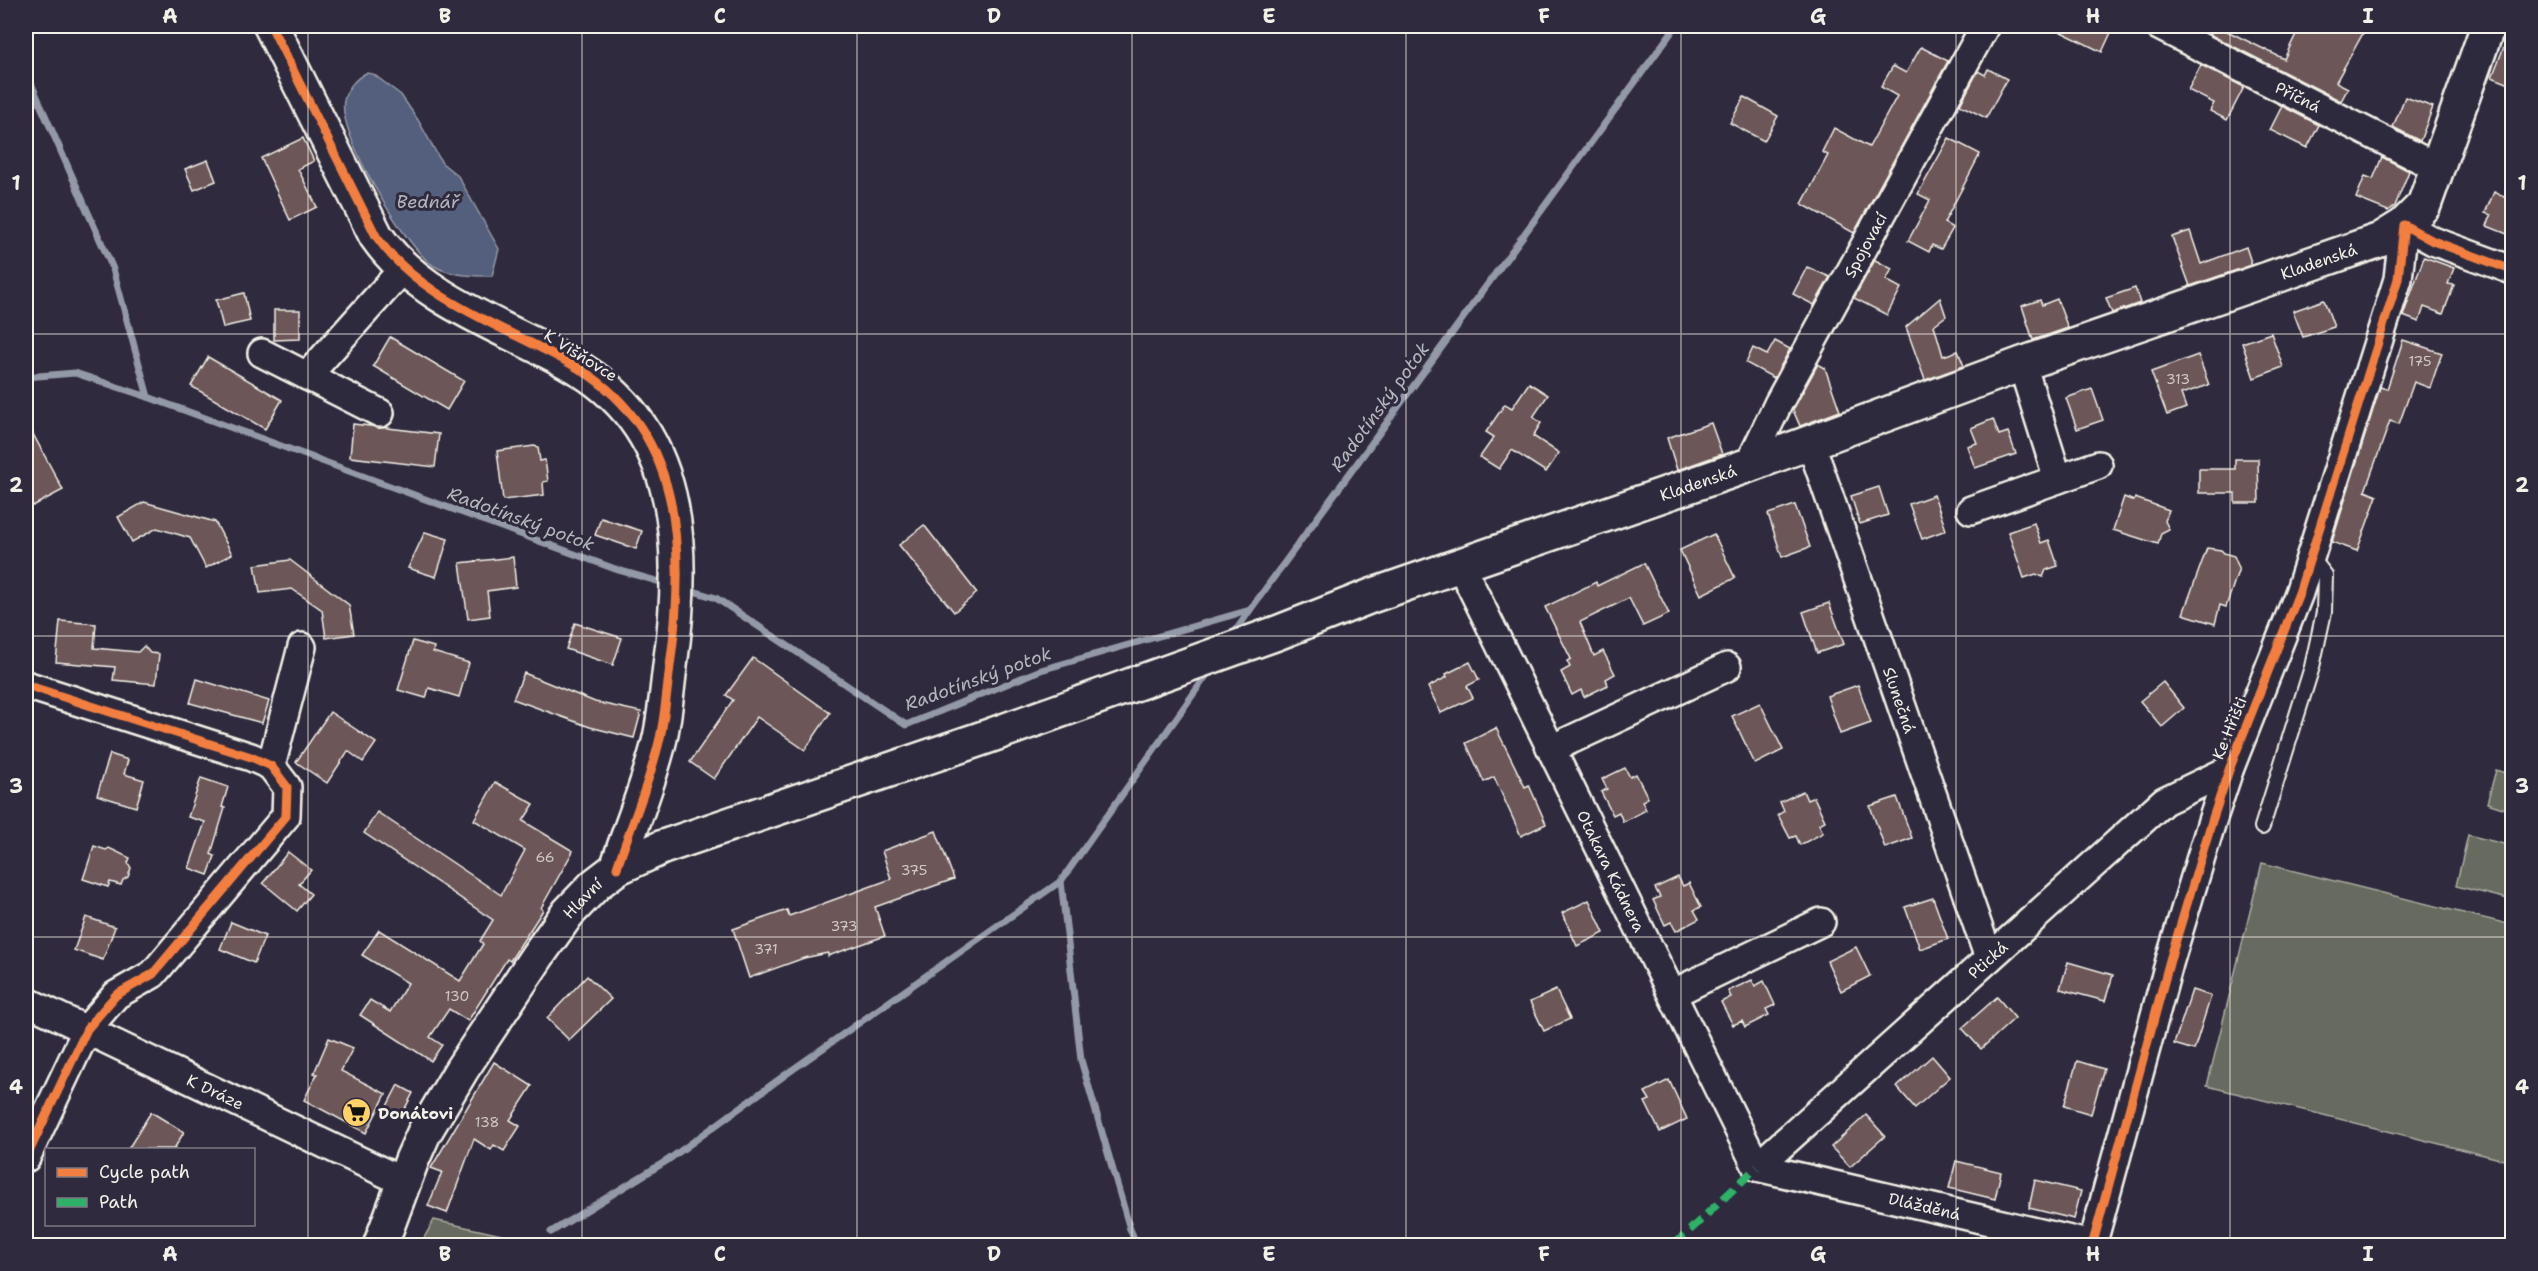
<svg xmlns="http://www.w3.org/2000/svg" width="2538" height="1271" viewBox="0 0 2538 1271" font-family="'Shantell Sans',sans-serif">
  <rect width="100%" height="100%" fill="#2f2a3d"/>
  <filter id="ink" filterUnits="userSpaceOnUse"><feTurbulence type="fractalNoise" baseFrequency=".0167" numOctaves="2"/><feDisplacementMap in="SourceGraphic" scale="12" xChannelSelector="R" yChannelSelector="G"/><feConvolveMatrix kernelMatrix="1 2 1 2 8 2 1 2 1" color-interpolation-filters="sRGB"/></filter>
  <g filter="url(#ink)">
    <g fill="#666b5e" stroke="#adaea3" stroke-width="1.5">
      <polygon points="2496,770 2512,775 2512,811 2487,803"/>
      <polygon points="2468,835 2512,846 2512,900 2456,886"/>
      <polygon points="2262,863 2512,925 2512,1162 2207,1086"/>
      <polygon points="434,1220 537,1243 536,1246 420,1245"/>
    </g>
    <path fill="#525f7b" stroke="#9399a7" stroke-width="1.5" d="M366 73 373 74 401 95 418 120 442 163 458 176 499 249 492 276C474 276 451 276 434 266 406 249 337 133 344 101 346 89 356 78 366 73Z"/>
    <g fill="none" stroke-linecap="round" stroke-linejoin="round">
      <g stroke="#9399a7" stroke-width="7">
        <polyline points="26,72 113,269 148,397"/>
        <polyline points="26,377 75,373 148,397 618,570 667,584"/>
        <polyline points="687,589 716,598 906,725 1041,670 1250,610 1676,26"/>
        <polyline points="1233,635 1250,610"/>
        <polyline points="551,1232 668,1160 792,1070 1061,881"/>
        <polyline points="1137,1246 1130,1229 1081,1060 1061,881 1211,669"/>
      </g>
    </g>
    <g fill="#6c5759" stroke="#f4f1e8" stroke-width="1.5">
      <polygon points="2049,26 2114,26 2102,52"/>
      <polygon points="2193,26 2217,26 2284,59 2300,26 2367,26 2336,82 2348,88 2341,101"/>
      <polygon points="2511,29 2512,29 2512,85 2492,77"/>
      <polygon points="1921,47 1948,61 1854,233 1802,204 1828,155 1822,152 1834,128 1869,147 1897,96 1881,87 1893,66 1906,73"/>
      <polygon points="2201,65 2244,87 2227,120 2210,111 2214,103 2188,90"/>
      <polygon points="1988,69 2007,79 1986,118 1960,105 1978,71 1985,75"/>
      <polygon points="1744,97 1778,116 1764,141 1730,123"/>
      <polygon points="2405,97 2433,107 2420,141 2393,127"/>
      <polygon points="2282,106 2319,125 2307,148 2270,130"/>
      <polygon points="303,138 314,161 298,169 317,207 290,220 261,158"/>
      <polygon points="1949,138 1980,154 1944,223 1953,228 1941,249 1932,245 1929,252 1908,241 1930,200 1918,194"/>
      <polygon points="2382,157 2409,171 2395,206 2388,211 2356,198 2365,176 2373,179"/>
      <polygon points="208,160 216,181 194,190 185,169"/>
      <polygon points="2494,192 2512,199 2512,236 2487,226 2491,215 2485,213"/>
      <polygon points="2190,231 2201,264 2246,247 2252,265 2190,286 2172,237"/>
      <polygon points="2424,257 2454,268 2448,284 2454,285 2443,314 2424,307 2419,322 2403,316"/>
      <polygon points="1875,260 1892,269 1886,280 1901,288 1887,315 1854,298"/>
      <polygon points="1807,267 1830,277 1814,305 1793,294"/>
      <polygon points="2135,288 2140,303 2112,313 2106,298"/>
      <polygon points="244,293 250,321 223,327 216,300"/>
      <polygon points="1940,298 1946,316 1934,325 1943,356 1958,351 1964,366 1925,380 1906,327"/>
      <polygon points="2057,299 2068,328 2033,340 2022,306 2040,300 2042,305"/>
      <polygon points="2324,300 2334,327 2303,337 2293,311"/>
      <polygon points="274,310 300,310 300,339 274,340"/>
      <polygon points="2271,333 2283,367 2254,378 2242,343"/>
      <polygon points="390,337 464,381 447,410 373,366"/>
      <polygon points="2403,340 2442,353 2430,388 2414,382 2399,424 2390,421 2365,491 2377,496 2357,551 2332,542 2380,387 2387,389"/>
      <polygon points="1775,341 1790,349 1774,378 1746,363 1753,348 1767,355"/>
      <polygon points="2198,355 2209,385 2181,394 2186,408 2167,415 2151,372"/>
      <polygon points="208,357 282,400 265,429 191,386"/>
      <polygon points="1818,364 1825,368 1840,411 1800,426 1793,410"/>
      <polygon points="1529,383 1548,395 1533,417 1541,423 1533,436 1559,453 1546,472 1512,450 1499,469 1480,457 1494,437 1486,432 1505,404 1512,408"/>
      <polygon points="2092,389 2103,420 2077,429 2066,398"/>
      <polygon points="1993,419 1999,435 2008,432 2016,454 1975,468 1967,446 1977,443 1971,428"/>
      <polygon points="26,421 63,490 33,506 26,492"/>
      <polygon points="1711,423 1722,454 1677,470 1667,438"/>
      <polygon points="353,424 439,434 435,467 350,457"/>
      <polygon points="534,446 538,447 540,461 545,460 548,481 543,482 544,495 503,500 497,451"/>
      <polygon points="2235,459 2258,459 2259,503 2235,503 2235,493 2199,493 2199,469 2235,469"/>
      <polygon points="1879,487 1888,515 1860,524 1851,496"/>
      <polygon points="1934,495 1946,530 1922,539 1909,504"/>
      <polygon points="2124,497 2134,501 2135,498 2169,510 2165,521 2169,529 2161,533 2158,544 2113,530"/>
      <polygon points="144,502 215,522 232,554 206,568 190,538 157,528 132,542 118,517"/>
      <polygon points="1795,505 1810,547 1782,557 1768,514"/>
      <polygon points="601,518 642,531 636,549 595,535"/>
      <polygon points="2034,523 2041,543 2049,540 2058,566 2046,570 2043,577 2036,574 2024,578 2008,532"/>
      <polygon points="924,525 977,593 954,612 899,545"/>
      <polygon points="425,532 448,539 436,577 408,568"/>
      <polygon points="1714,534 1735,578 1701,595 1680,550"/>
      <polygon points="2207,548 2221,550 2224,553 2234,556 2239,568 2226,607 2220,605 2215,624 2183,614"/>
      <polygon points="513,557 516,587 487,591 490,616 468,619 460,563"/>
      <polygon points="290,560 349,605 354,634 326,638 322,610 292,589 260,593 255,565"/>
      <polygon points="1644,563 1669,614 1643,626 1629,598 1580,622 1594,656 1603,651 1615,674 1606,679 1608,685 1584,697 1581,690 1572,695 1561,672 1570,667 1567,661 1571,659 1545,607 1596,582 1597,586"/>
      <polygon points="1829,603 1844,644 1817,653 1803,612"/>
      <polygon points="60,621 96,624 94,648 138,652 144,646 150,653 159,654 156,684 113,680 115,667 56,662"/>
      <polygon points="575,623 622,638 613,665 566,649"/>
      <polygon points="413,641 434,647 433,652 469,663 459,697 429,688 426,698 398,690"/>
      <polygon points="753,658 830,713 805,750 757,717 714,779 690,762 733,700 726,695"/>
      <polygon points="1470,662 1479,680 1467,686 1473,698 1441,713 1428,687 1447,677 1446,674"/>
      <polygon points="524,673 595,702 641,712 634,738 590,727 513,699"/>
      <polygon points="197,679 269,701 262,723 190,703"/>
      <polygon points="2163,682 2184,708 2162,727 2140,701"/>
      <polygon points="1858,685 1871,723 1840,734 1827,696"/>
      <polygon points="1760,703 1783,750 1755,764 1732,716"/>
      <polygon points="330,712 376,743 363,762 348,751 327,783 296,762"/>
      <polygon points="1496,728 1525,787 1529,785 1546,824 1521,836 1494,777 1484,782 1466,743"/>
      <polygon points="110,754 128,760 124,774 144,780 136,807 97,795"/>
      <polygon points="1625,768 1630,777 1636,774 1648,798 1642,801 1646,810 1623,822 1619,812 1613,815 1601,792 1607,789 1602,779"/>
      <polygon points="201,778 228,787 222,807 225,808 211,854 215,856 208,875 189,868 205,822 188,817"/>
      <polygon points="495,782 534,804 523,821 573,851 541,908 543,910 510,961 507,959 468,1021 449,1009 430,1037 442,1045 431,1061 360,1015 370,1000 390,1012 408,983 362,955 379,930 460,981 483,944 480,941 493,920 364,833 377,812 501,895 525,850 474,820"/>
      <polygon points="1803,791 1807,800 1814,797 1825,821 1819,824 1823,833 1800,845 1796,836 1790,838 1778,815 1784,811 1780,802"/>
      <polygon points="1897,797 1912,838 1885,848 1870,806"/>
      <polygon points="936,831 954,879 875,907 885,936 828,956 828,953 804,958 749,978 733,929 787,910 789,916 891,879 882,851"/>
      <polygon points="94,846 106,850 109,848 130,858 128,863 131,868 128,877 123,880 121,885 110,882 108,887 83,879"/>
      <polygon points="288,852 311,870 299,884 311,894 297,911 263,883"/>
      <polygon points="1678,877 1683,886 1689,883 1701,907 1694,910 1699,919 1676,931 1671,922 1665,925 1653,900 1660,897 1655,888"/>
      <polygon points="1933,898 1948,939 1920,949 1905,907"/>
      <polygon points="1589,900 1604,933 1577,946 1562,913"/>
      <polygon points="86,917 115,927 103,960 74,950"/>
      <polygon points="231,922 265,936 254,963 220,949"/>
      <polygon points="1856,947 1870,976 1841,991 1827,961"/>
      <polygon points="2068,962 2113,975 2105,1001 2060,989"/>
      <polygon points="587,976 611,999 569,1040 547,1018"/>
      <polygon points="1752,980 1755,986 1764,981 1775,1005 1766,1009 1769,1015 1745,1027 1742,1021 1733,1025 1721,1002 1731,997 1728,991"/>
      <polygon points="1556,990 1570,1019 1544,1031 1530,1002"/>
      <polygon points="2192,990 2211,996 2194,1050 2174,1044"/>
      <polygon points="1997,997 2015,1018 1981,1049 1962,1028"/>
      <polygon points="329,1038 353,1048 341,1071 386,1094 366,1133 304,1100 317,1074 314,1073"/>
      <polygon points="1932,1056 1950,1077 1915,1108 1897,1087"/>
      <polygon points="2077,1061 2104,1069 2091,1114 2064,1106"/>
      <polygon points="494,1062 532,1086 510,1120 520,1126 504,1151 494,1145 491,1150 474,1139 447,1213 428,1206 442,1172 431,1168"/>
      <polygon points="1669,1080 1687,1119 1660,1132 1645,1102 1650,1100 1645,1092"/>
      <polygon points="398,1085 413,1093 400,1118 385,1110"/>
      <polygon points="151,1112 184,1132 174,1149 128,1149"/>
      <polygon points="1866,1115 1885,1136 1850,1167 1831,1147"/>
      <polygon points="1956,1161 2001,1172 1995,1199 1949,1188"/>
      <polygon points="2035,1180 2081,1191 2074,1219 2029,1208"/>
    </g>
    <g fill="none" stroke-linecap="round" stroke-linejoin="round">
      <defs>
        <polyline id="lane" points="2262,827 2312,667 2324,612 2325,575 2310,556"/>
        <g id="street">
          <path id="s1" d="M2159 26 2438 168"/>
          <polyline points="262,353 380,413"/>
          <polyline points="2022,364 2058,479"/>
          <polyline points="307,376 403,269"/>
          <path id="s2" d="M1810 441 1989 958"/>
          <path id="s3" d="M1749 465 1778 404 1985 26"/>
          <polyline points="1971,510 2098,465"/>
          <path id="s4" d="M1461 566 1757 1167"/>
          <polyline points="26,685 251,757 271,766 287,787 286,816 153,974 116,995 87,1029 26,1158"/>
          <polyline points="1551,749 1727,667"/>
          <polyline points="271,766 302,647"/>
          <polyline points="1672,994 1821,922"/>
          <path id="s5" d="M26 1001 404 1182"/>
          <path id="s6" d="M1757 1167 2164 801 2229 770"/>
          <path id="s7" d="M1757 1167 2092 1245"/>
          <polyline points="2092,1246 2170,960 2212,821 2229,770 2299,593 2398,279 2404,225 2433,241 2512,270"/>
        </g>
        <g id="secondary">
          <path d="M271 26 376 236C420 300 506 327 571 364 685 427 686 552 670 666 667 690 665 715 660 738 650 782 631 825 617 868"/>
          <path id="s8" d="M380 1246 412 1160 424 1133 462 1069 538 955 568 913 596 884 617 868 663 847 989 736 1277 633 1371 596 1749 465 2022 364 2380 240 2404 225 2424 205 2488 26"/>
        </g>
      </defs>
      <use href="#lane" stroke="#f4f1e8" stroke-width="18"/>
      <use href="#street" stroke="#f4f1e8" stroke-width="32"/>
      <use href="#secondary" stroke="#f4f1e8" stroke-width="38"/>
      <use href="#lane" stroke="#2f2a3d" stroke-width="14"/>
      <use href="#street" stroke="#2f2a3d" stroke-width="27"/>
      <use href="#secondary" stroke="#2f2a3d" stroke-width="33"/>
      <polyline stroke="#2db169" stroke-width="8" stroke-dasharray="15 8" stroke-linecap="butt" points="1673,1246 1757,1167"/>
      <defs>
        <g id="cycleway">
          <path d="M271 26 376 236C420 300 506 327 571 364 685 427 686 552 670 666 667 690 665 715 660 738 650 782 631 825 617 868"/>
          <polyline points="26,685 251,757 271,766 287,787 286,816 153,974 116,995 87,1029 26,1158"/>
          <polyline points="2092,1246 2170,960 2212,821 2229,770 2299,593 2398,279 2404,225 2433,241 2512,270"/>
        </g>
      </defs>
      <use href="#cycleway" stroke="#2f2a3d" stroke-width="13"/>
      <use href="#cycleway" stroke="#f27e40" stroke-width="9"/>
    </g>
  </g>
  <path fill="none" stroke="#f4f1e8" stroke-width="1.5" stroke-opacity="0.55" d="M308 26V1246M582 26V1246M857 26V1246M1132 26V1246M1406 26V1246M1681 26V1246M1956 26V1246M2230 26V1246M26 334H2512M26 636H2512M26 937H2512"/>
  <defs>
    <symbol id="supermarket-disc" viewBox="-11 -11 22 22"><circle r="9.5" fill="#ffd166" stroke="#2f2a3d"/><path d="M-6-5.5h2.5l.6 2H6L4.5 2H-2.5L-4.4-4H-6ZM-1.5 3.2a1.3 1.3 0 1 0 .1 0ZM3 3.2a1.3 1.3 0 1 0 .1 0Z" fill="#111"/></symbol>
  </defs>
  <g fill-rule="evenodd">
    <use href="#supermarket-disc" x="340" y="1096" width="33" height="33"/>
  </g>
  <g text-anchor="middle" stroke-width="6" stroke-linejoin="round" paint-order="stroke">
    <g font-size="14" fill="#d2cac4">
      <text x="2420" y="366">175</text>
      <text x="2178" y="384">313</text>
      <text x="545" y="862">66</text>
      <text x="914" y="875">375</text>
      <text x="844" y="931">373</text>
      <text x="766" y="954">371</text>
      <text x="457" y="1001">130</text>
      <text x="487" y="1127">138</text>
    </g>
    <g font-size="16" fill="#f4f1e8" stroke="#2f2a3d">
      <text dy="6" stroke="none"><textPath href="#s1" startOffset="156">Příčná</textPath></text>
      <text dy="6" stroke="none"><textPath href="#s3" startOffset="249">Spojovací</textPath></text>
      <text dy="6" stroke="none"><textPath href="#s8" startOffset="2258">Kladenská</textPath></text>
      <text transform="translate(581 355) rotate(32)" y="6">K Višňovce</text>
      <text dy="6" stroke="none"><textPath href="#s8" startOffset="1599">Kladenská</textPath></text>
      <text dy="6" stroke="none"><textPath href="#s2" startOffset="274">Slunečná</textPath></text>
      <text transform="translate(2229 728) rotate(-68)" y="6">Ke Hřišti</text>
      <text dy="6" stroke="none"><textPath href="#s4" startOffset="340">Otakara Kádnera</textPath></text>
      <text dy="6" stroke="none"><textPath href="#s8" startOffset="405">Hlavní</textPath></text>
      <text dy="6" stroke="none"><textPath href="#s6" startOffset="310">Ptická</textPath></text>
      <text dy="6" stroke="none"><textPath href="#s5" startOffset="210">K Dráze</textPath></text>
      <text dy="6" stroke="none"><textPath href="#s7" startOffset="172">Dlážděná</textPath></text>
    </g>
    <g font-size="16" font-weight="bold" fill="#f4f1e8" stroke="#2f2a3d" text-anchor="start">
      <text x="378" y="1119">Donátovi</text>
    </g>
    <g font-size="18" font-style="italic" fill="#b3b7bc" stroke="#2f2a3d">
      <text x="428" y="208">Bednář</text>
      <text transform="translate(1380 407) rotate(-54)" y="6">Radotínský potok</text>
      <text transform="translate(521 519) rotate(20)" y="6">Radotínský potok</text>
      <text transform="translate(978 679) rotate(-20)" y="6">Radotínský potok</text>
    </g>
  </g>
  <rect width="2538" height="1271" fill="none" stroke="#2f2a3d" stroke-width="66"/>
  <rect x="45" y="1148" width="210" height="78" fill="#2f2a3d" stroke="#7e7a81" stroke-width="1.5"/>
  <rect x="57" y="1168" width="30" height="9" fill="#f27e40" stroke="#7e7a81" stroke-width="1.5"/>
  <text x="99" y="1178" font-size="18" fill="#f4f1e8">Cycle path</text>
  <rect x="57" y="1198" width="30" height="9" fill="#2db169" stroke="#7e7a81" stroke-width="1.5"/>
  <text x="99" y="1208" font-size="18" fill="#f4f1e8">Path</text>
  <rect x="33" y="33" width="2472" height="1205" fill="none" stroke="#f4f1e8" stroke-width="2"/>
  <g font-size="20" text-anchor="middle" font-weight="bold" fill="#f4f1e8">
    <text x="170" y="23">A</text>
    <text x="445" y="23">B</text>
    <text x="720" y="23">C</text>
    <text x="994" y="23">D</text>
    <text x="1269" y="23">E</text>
    <text x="1544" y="23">F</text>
    <text x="1818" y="23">G</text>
    <text x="2093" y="23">H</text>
    <text x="2368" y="23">I</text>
    <text x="16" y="190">1</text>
    <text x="2522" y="190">1</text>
    <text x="16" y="492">2</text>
    <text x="2522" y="492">2</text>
    <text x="16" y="793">3</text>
    <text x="2522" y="793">3</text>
    <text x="16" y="1094">4</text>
    <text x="2522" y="1094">4</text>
    <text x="170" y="1261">A</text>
    <text x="445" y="1261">B</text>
    <text x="720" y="1261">C</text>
    <text x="994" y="1261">D</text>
    <text x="1269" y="1261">E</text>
    <text x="1544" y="1261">F</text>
    <text x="1818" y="1261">G</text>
    <text x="2093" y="1261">H</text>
    <text x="2368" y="1261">I</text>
  </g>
</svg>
